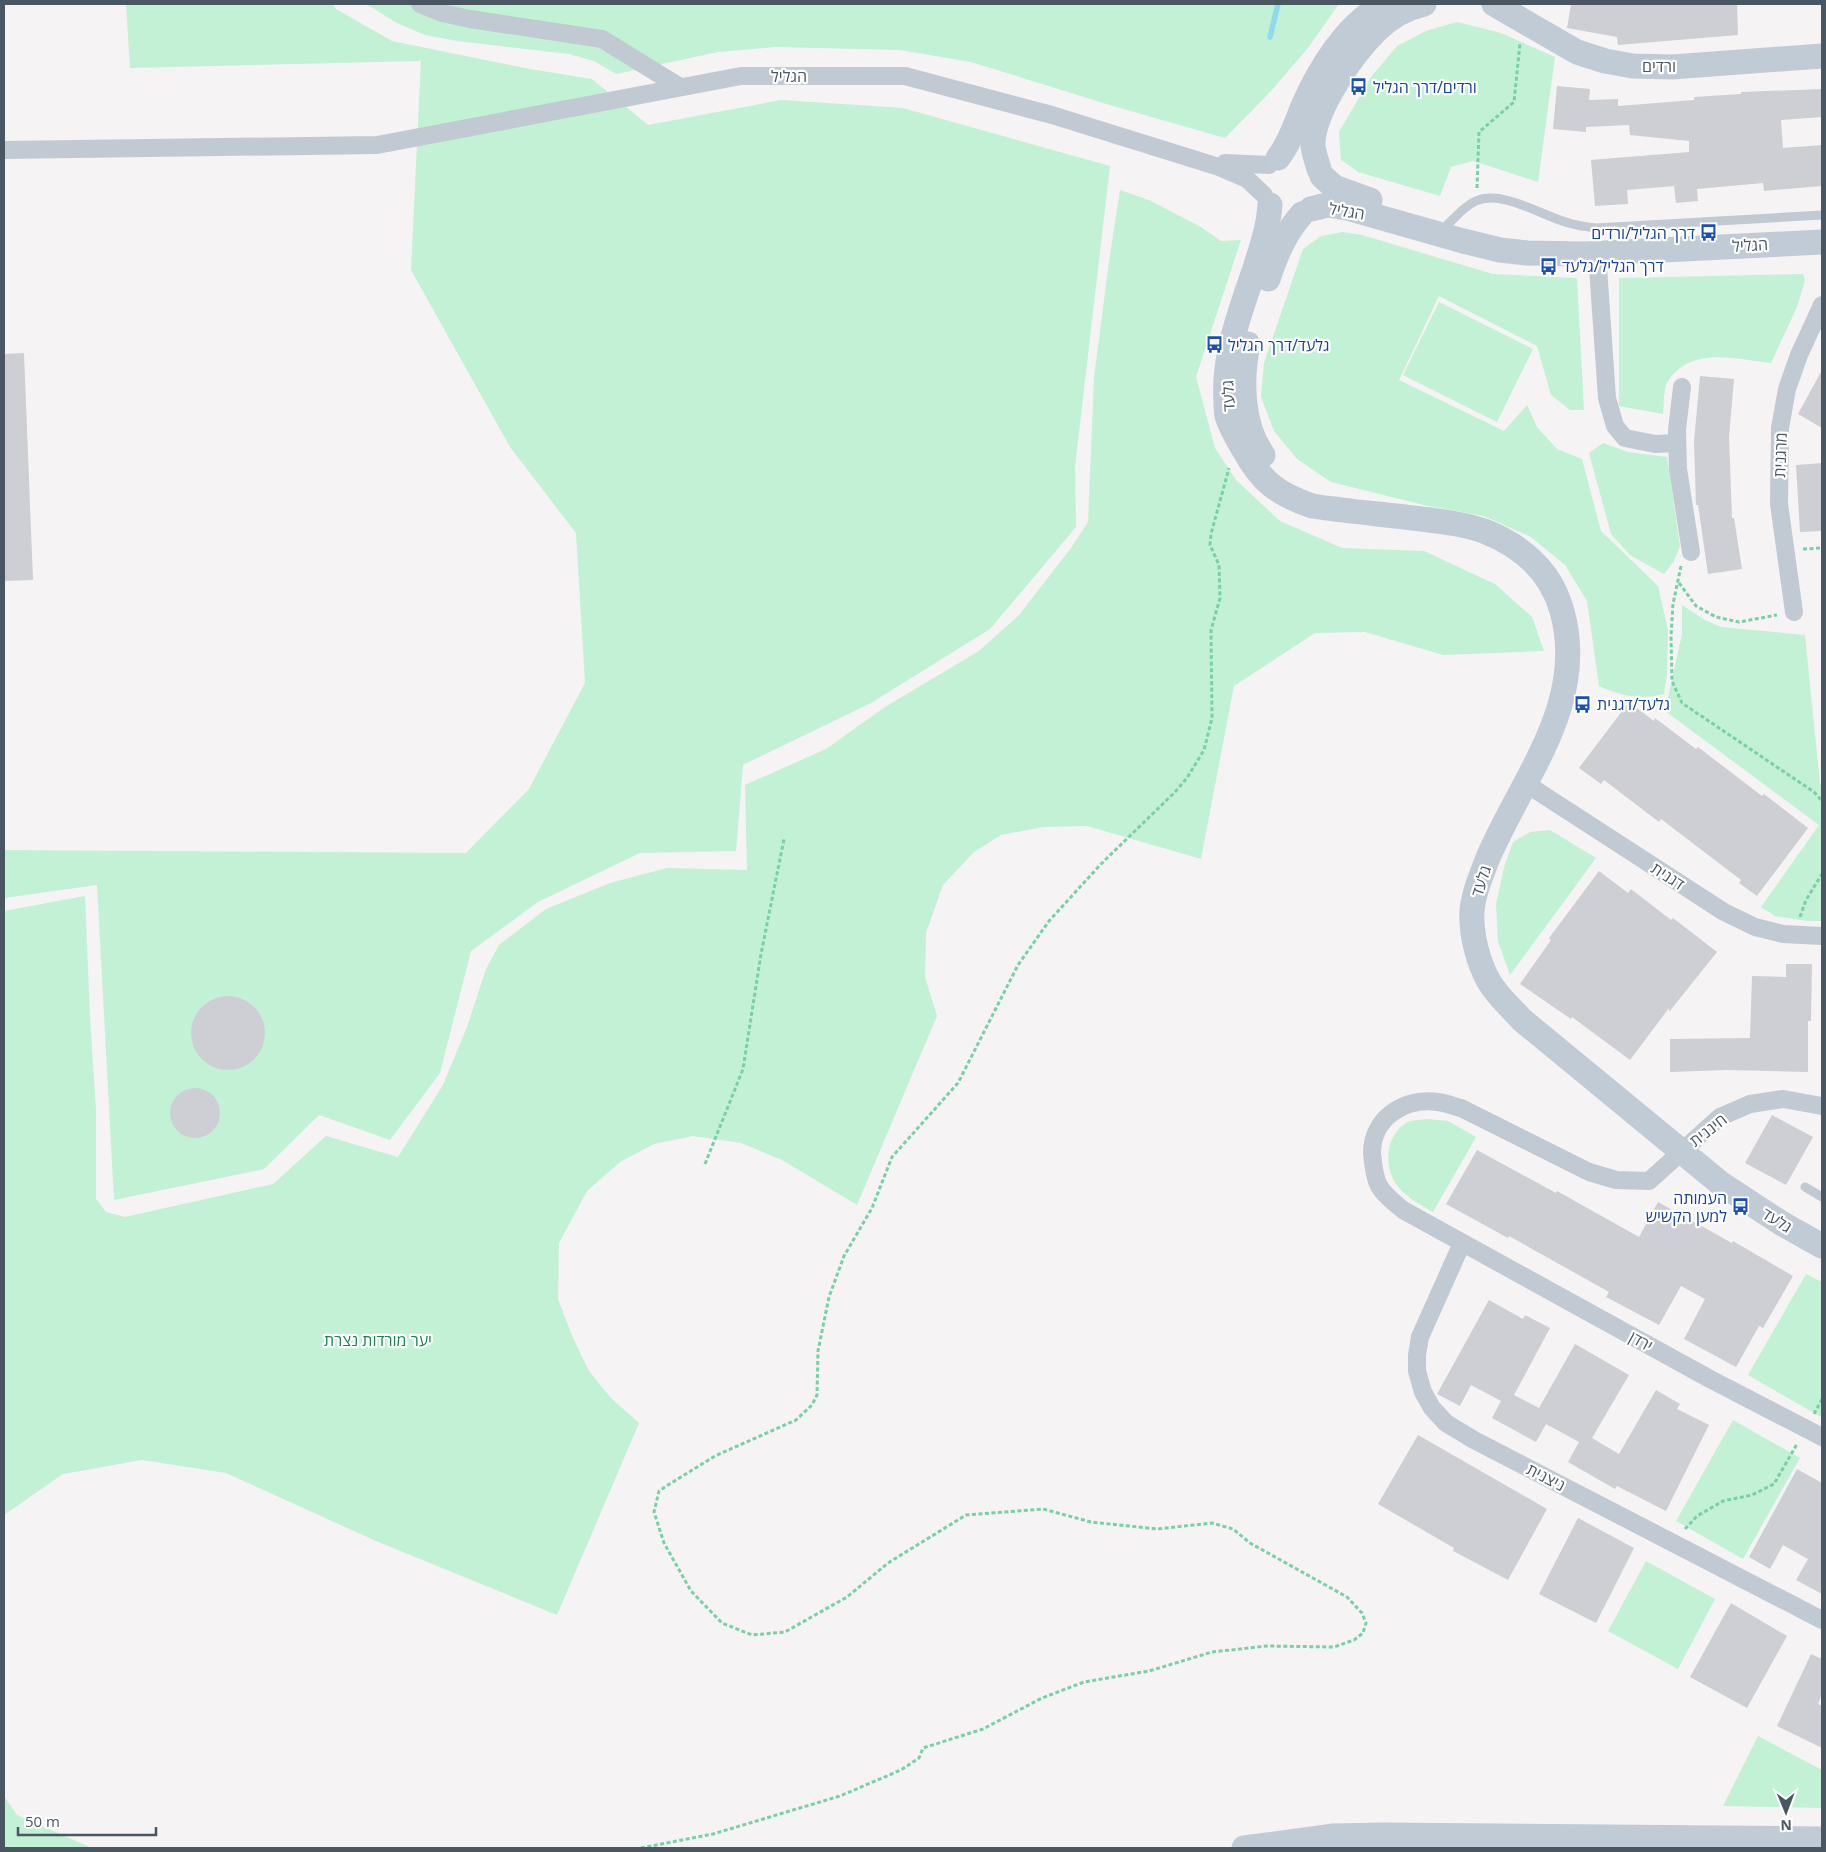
<svg xmlns="http://www.w3.org/2000/svg" width="1826" height="1852" viewBox="0 0 1826 1852" font-family="'Open Sans',Heebo,sans-serif">
  <rect width="100%" height="100%" fill="#f5f3f3"/>
  <g fill="#c3f1d5">
    <polygon points="126,4 333,4 336,9 392,41 530,69 592,79 648,125 781,100 903,108 1110,166 1075,467 1076,527 990,629 871,703 743,765 736,851 640,853 538,902 471,951 440,1073 390,1140 319,1115 264,1169 114,1200 97,885 4,898 4,850 466,853 529,789 585,683 576,533 510,447 411,270 421,61 130,68"/>
    <polygon points="366,4 1339,4 1308,48 1271,91 1225,138 1113,106 971,62 900,50 775,47 718,52 616,74 594,61 569,54 457,41 425,35 397,23"/>
    <polygon points="1457,22 1501,33 1555,57 1538,182 1473,161 1451,167 1440,196 1358,172 1341,160 1339,132 1371,77 1397,46 1426,31"/>
    <polygon points="1120,190 1149,200 1201,227 1221,241 1241,240 1196,377 1215,448 1236,480 1280,521 1342,548 1424,551 1495,584 1532,617 1544,651 1443,655 1365,632 1315,633 1234,686 1201,859 1087,826 1044,827 1001,835 974,852 943,885 926,933 925,977 937,1016 857,1205 782,1160 741,1143 693,1136 654,1144 620,1162 587,1191 559,1243 558,1299 573,1338 589,1371 611,1398 639,1423 557,1615 376,1541 226,1473 142,1460 63,1474 4,1515 4,911 85,896 90,1017 96,1110 96,1199 106,1212 125,1217 273,1184 326,1136 398,1157 443,1085 467,1027 486,969 499,945 546,909 610,883 667,868 747,870 745,785 826,749 885,707 979,651 1019,615 1071,548 1088,522 1094,377 1109,262"/>
    <path d="M1343 232 1362 235 1493 274 1577 278 1584 410H1570L1551 395 1537 346 1439 296 1399 380 1504 431 1527 405 1537 427 1557 449 1582 459 1601 531 1658 586 1668 630 1667 674 1664 694C1641 700 1621 696 1599 686L1587 601 1565 565 1531 537 1484 516 1428 506 1331 482 1297 459 1274 431 1261 397 1264 363 1303 249 1321 236Z"/>
    <path d="M1803 274 1805 280 1797 307 1771 363C1736 359 1689 345 1667 383 1663 391 1664 405 1663 414L1619 406V278Z"/>
    <polygon points="1439,302 1533,349 1497,422 1403,375"/>
    <polygon points="1603,443 1628,452 1667,457 1680,546 1674,561 1664,574 1630,555 1611,534 1589,453"/>
    <polygon points="1682,605 1705,620 1721,627 1805,635 1820,784 1822,784 1822,921 1807,921 1775,916 1761,907 1819,825 1665,711 1682,634"/>
    <polygon points="1550,830 1596,858 1510,975 1498,941 1496,904 1505,864 1513,842 1530,832"/>
    <path d="M1427 1119 1448 1121 1476 1137 1433 1212C1421 1205 1404 1196 1396 1184 1383 1164 1386 1134 1408 1122 1413 1120 1421 1120 1427 1119Z"/>
    <polygon points="1806,1274 1822,1282 1821,1417 1748,1375"/>
    <polygon points="1733,1420 1800,1458 1743,1559 1676,1521"/>
    <polygon points="1646,1561 1715,1599 1678,1669 1608,1631"/>
    <polygon points="1758,1736 1822,1770 1822,1808 1723,1806"/>
    <polygon points="4,1796 17,1815 92,1848 4,1848"/>
  </g>
  <g fill="none" stroke-linecap="round" stroke-linejoin="round">
    <polyline stroke="#90daee" stroke-width="5.5" points="1270,37 1278,4"/>
  </g>
  <g fill="#cdcfd5">
    <polygon points="1571,4 1737,4 1738,35 1618,45 1617,37 1567,28"/>
    <polygon points="1557,86 1590,89 1589,100 1618,99 1618,106 1694,100 1694,97 1741,94 1741,92 1822,89 1822,117 1781,120 1783,148 1822,145 1822,186 1764,191 1763,183 1697,189 1698,201 1676,203 1674,186 1627,190 1628,204 1595,206 1591,160 1689,152 1689,141 1630,135 1629,125 1586,127 1586,132 1553,129"/>
    <polygon points="24,353 33,580 4,581 4,354"/>
    <polygon points="1822,370 1822,428 1798,414"/>
    <polygon points="1700,376 1734,379 1729,437 1732,518 1734,518 1742,569 1708,574 1698,505 1696,505 1694,441"/>
    <polygon points="1822,463 1822,531 1800,532 1796,465"/>
    <polygon points="1629,702 1654,721 1655,718 1696,749 1698,747 1762,796 1764,794 1808,828 1757,896 1739,883 1741,880 1661,819 1659,822 1604,780 1601,784 1579,768"/>
    <polygon points="1599,871 1628,893 1631,889 1671,920 1673,918 1717,952 1669,1012 1669,1008 1630,1060 1572,1017 1571,1019 1520,984 1551,940 1549,938"/>
    <polygon points="1786,964 1812,964 1811,1021 1808,1021 1808,1072 1726,1070 1670,1072 1670,1039 1750,1038 1752,976 1786,977"/>
    <circle cx="228" cy="1033" r="37"/>
    <circle cx="195" cy="1113" r="25"/>
    <polygon points="1772,1115 1813,1137 1786,1185 1745,1163"/>
    <polygon points="1477,1150 1556,1193 1557,1191 1639,1237 1658,1202 1732,1243 1733,1241 1793,1276 1763,1328 1759,1326 1736,1367 1684,1339 1705,1299 1681,1286 1659,1325 1606,1297 1609,1292 1509,1236 1508,1238 1446,1204"/>
    <polygon points="1489,1300 1523,1319 1525,1315 1550,1328 1514,1395 1539,1408 1575,1344 1629,1375 1592,1438 1619,1454 1656,1390 1680,1404 1677,1409 1709,1425 1666,1511 1617,1486 1615,1489 1568,1462 1579,1442 1546,1424 1536,1442 1492,1418 1501,1401 1471,1385 1460,1406 1437,1394"/>
    <polygon points="1418,1435 1547,1509 1508,1580 1453,1551 1454,1548 1378,1504"/>
    <polygon points="1797,1469 1822,1483 1822,1594 1796,1580 1808,1559 1783,1545 1770,1569 1749,1557"/>
    <polygon points="1578,1518 1634,1548 1596,1623 1539,1594"/>
    <polygon points="1731,1603 1787,1636 1747,1708 1690,1677"/>
    <polygon points="1811,1654 1822,1659 1822,1694 1818,1704 1822,1706 1822,1748 1777,1726"/>
  </g>
  <g fill="none" stroke-linecap="round" stroke-linejoin="round">
    <g stroke="#7ad0a6" stroke-width="3" stroke-dasharray="4 2.5" stroke-linecap="butt">
      <polyline points="1477,188 1479,132 1514,102 1520,43"/>
      <polyline points="1803,549 1822,548"/>
      <polyline points="1681,566 1673,604 1671,637 1672,681 1682,703 1814,792 1822,801"/>
      <polyline points="1679,583 1696,606 1716,617 1739,622 1777,615"/>
      <polyline points="1800,917 1806,900 1822,874"/>
      <polyline points="705,1164 743,1069 761,954 784,839"/>
      <polyline points="1814,1414 1822,1399"/>
      <polyline points="1685,1529 1697,1516 1723,1501 1752,1495 1774,1484 1797,1444"/>
      <polyline points="641,1848 713,1834 840,1796 901,1770 919,1758 923,1748 983,1729 1042,1698 1084,1682 1149,1671 1212,1652 1267,1646 1334,1647 1354,1640 1363,1633 1366,1623 1362,1613 1347,1597 1250,1543 1233,1529 1212,1523 1157,1529 1091,1522 1043,1509 966,1515 888,1563 847,1597 785,1632 752,1635 722,1623 691,1591 664,1543 654,1512 659,1491 668,1485 715,1456 796,1420 812,1405 817,1395 818,1351 829,1297 844,1256 872,1208 892,1157 958,1083 1018,965 1049,921 1101,864 1175,792 1187,778 1204,750 1212,718 1211,630 1220,598 1219,565 1210,545 1211,534 1229,468"/>
    </g>
    <g stroke="#c1cad2" stroke-width="9">
      <path d="M1446 226C1455 218 1465 205 1476 201 1502 189 1544 217 1569 223 1578 226 1587 227 1596 228L1822 215"/>
      <polyline points="1805,1187 1822,1197"/>
    </g>
    <g stroke="#c1cad2" stroke-width="18">
      <polyline points="420,4 442,13 470,19 602,39 680,87"/>
      <polyline points="4,150 377,145 741,76 905,76 1052,115 1219,167 1247,179 1264,195"/>
      <polyline points="1225,163 1269,165"/>
      <polyline points="1597,253 1607,398 1615,426 1625,438 1655,444 1677,443"/>
      <polyline points="1682,387 1677,430 1678,469 1691,552"/>
      <polyline points="1794,612 1779,504 1780,428 1787,389 1799,355 1822,305"/>
      <polyline points="1525,783 1724,912 1755,927 1783,934 1822,936"/>
      <path d="M1822 1106 1783 1099 1750 1104 1720 1117 1649 1181 1616 1180 1589 1172 1461 1108C1453 1106 1446 1103 1438 1102 1406 1097 1372 1117 1372 1153 1373 1163 1374 1177 1379 1186 1385 1196 1395 1203 1403 1210L1710 1379 1822 1437"/>
      <polyline points="1462,1243 1420,1337 1417,1355 1417,1371 1423,1392 1432,1408 1446,1423 1474,1440 1822,1620"/>
    </g>
    <g stroke="#c1cbd6" stroke-width="25">
      <polyline points="1494,4 1577,52 1605,61 1633,66 1672,67 1822,56"/>
      <path d="M1278 158C1290 143 1296 123 1303 106 1320 67 1347 24 1384 4"/>
      <path d="M1319 169C1317 162 1314 154 1313 146 1312 112 1353 53 1377 30 1390 17 1407 8 1424 4"/>
      <polyline points="1322,176 1334,187 1370,200"/>
      <path d="M1270 205C1269 215 1268 225 1265 235 1251 289 1222 343 1226 401 1226 406 1226 411 1227 416 1231 428 1238 440 1244 450 1261 482 1278 494 1312 506 1346 511 1380 514 1413 518 1437 521 1461 523 1484 531 1522 546 1551 571 1562 611 1588 704 1521 779 1487 860 1480 879 1470 901 1472 922 1473 943 1481 972 1494 989 1502 1000 1513 1010 1522 1020L1720 1183 1781 1223 1822 1246"/>
      <polyline points="1311,209 1327,205 1347,208 1463,241 1500,250 1527,253 1584,254 1822,242"/>
      <path d="M1268 279C1276 255 1285 233 1302 214"/>
      <path d="M1248 344C1241 378 1241 425 1263 455"/>
      <polyline points="1244,1848 1334,1836 1383,1835 1822,1839"/>
    </g>
  </g>
  <defs>
    <symbol id="bus-bare" viewBox="-9 -9 18 18"><path d="M-5-6H5V4H4V6H2V4H-2V6H-4V4H-5ZM-3.5-4V0h7V-4ZM-3.5 1.2v1.5H-2V1.2ZM2 1.2v1.5H3.5V1.2Z" fill="#1a4fb4" stroke="#fff" stroke-width="2.5" paint-order="stroke"/></symbol>
  </defs>
  <g fill-rule="evenodd">
    <use href="#bus-bare" x="1346" y="74" width="25" height="25"/>
    <use href="#bus-bare" x="1696" y="220" width="25" height="25"/>
    <use href="#bus-bare" x="1536" y="254" width="25" height="25"/>
    <use href="#bus-bare" x="1202" y="332" width="25" height="25"/>
    <use href="#bus-bare" x="1570" y="692" width="25" height="25"/>
    <use href="#bus-bare" x="1728" y="1194" width="25" height="25"/>
  </g>
  <g text-anchor="middle" stroke-width="4.5" stroke-linejoin="round" paint-order="stroke">
    <g font-size="16" fill="#4a5661" stroke="#fff">
      <text x="1659" y="72">ורדים</text>
      <text x="789" y="82">הגליל</text>
      <text transform="translate(1347 211) rotate(9)" y="6">הגליל</text>
      <text transform="translate(1750 245) rotate(-3)" y="6">הגליל</text>
      <text transform="translate(1228 396) rotate(-93)" y="6">גלעד</text>
      <text transform="translate(1780 455) rotate(-88)" y="6">מרגנית</text>
      <text transform="translate(1668 876) rotate(33)" y="6">דגנית</text>
      <text transform="translate(1481 881) rotate(-72)" y="6">גלעד</text>
      <text transform="translate(1708 1130) rotate(-38)" y="6">חיננית</text>
      <text transform="translate(1777 1220) rotate(32)" y="6">גלעד</text>
      <text transform="translate(1641 1341) rotate(29)" y="6">ירדן</text>
      <text transform="translate(1546 1477) rotate(27)" y="6">ניצנית</text>
    </g>
    <g font-size="16" fill="#164399" stroke="#fff" text-anchor="start">
      <text x="1373" y="93">ורדים/דרך הגליל</text>
      <text x="1695" y="239" text-anchor="end">דרך הגליל/ורדים</text>
      <text x="1562" y="272">דרך הגליל/גלעד</text>
      <text x="1228" y="351">גלעד/דרך הגליל</text>
      <text x="1597" y="710">גלעד/דגנית</text>
      <text x="1727" y="1204" text-anchor="end">העמותה<tspan x="1727" dy="18">למען הקשיש</tspan></text>
    </g>
    <g font-size="16" fill="#17864f" stroke="#fff">
      <text x="378" y="1346">יער מורדות נצרת</text>
    </g>
  </g>
  <rect width="1826" height="1852" fill="none" stroke="#4a5661" stroke-width="10"/>
  <g transform="translate(1786 1812) rotate(179)" stroke="#ffffff" stroke-width="4" paint-order="stroke">
  <path d="M0-4L9 19L0 12L-9 19Z" fill="#4a5661"/>
  <text y="-8" font-size="14" font-weight="bold" text-anchor="middle" fill="#4a5661">N</text>
  </g>
  <path d="M18 1827v8h138v-8" fill="none" stroke="#4a5661" stroke-width="2.5"/>
  <text x="25" y="1827" font-size="15" fill="#4a5661" stroke="#ffffff" stroke-width="4" paint-order="stroke">50 m</text>
</svg>
